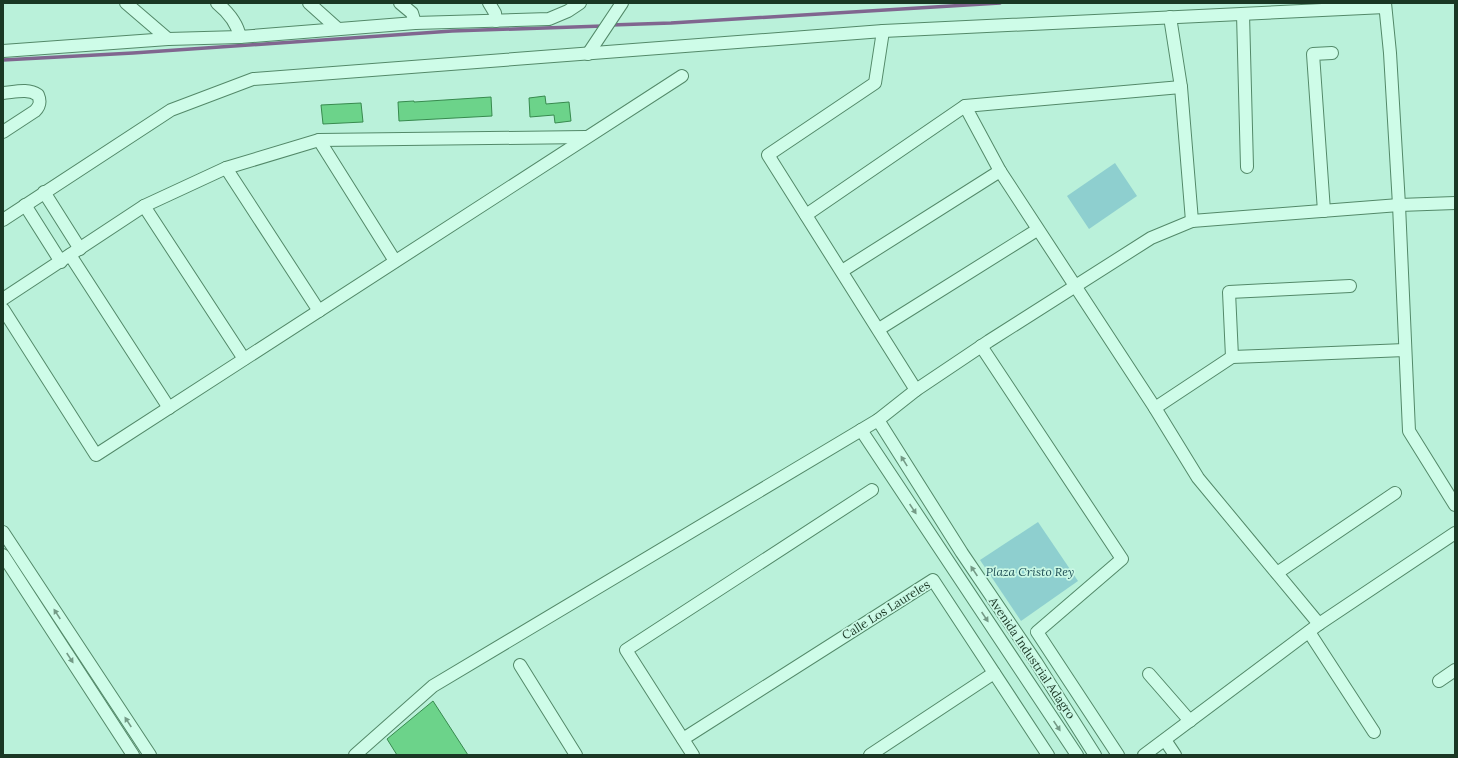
<svg xmlns="http://www.w3.org/2000/svg" width="1458" height="758" viewBox="0 0 1458 758" font-family="Lora,serif">
  <rect width="100%" height="100%" fill="#baf1da"/>
  <g fill="#8ecfcf">
    <polygon points="1115,163 1137,196 1089,229 1067,196"/>
    <polygon points="1038,522 1078,581 1021,621 980,560"/>
  </g>
  <g fill="none" stroke-linecap="round" stroke-linejoin="round">
    <g stroke="#80668f" stroke-width="3.5">
      <polyline points="611,25 671,23 1000,3"/>
      <polyline points="3,60 133,53 452,31 603,26"/>
    </g>
  </g>
  <g fill="#6cd38a" stroke="#378a4e">
    <polygon points="545,96 546,104 569,102 571,121 555,123 554,115 530,117 529,98"/>
    <polygon points="491,97 492,116 399,121 398,102 414,101 414,102"/>
    <polygon points="361,103 363,122 323,124 321,105"/>
    <polygon points="433,701 468,755 397,755 387,739"/>
  </g>
  <g fill="none" stroke-linecap="round" stroke-linejoin="round">
    <defs>
      <g id="minor">
        <polyline points="126,3 168,39"/>
        <path d="M217 3C228 12 237 22 240 37"/>
        <polyline points="309,3 338,29"/>
        <polyline points="400,3 412,13 415,23"/>
        <polyline points="489,3 495,13 496,21"/>
        <polyline points="1385,3 1390,53 1399,205 1409,431 1455,505"/>
        <polyline points="1243,14 1247,167"/>
        <polyline points="1170,17 1181,87 1192,221"/>
        <polyline points="883,31 875,83 768,155 916,390"/>
        <polyline points="3,51 168,39 240,37 415,23 549,19 568,11 580,3"/>
        <polyline points="588,54 622,3"/>
        <polyline points="1181,87 965,106 1000,171 1155,408 1198,478 1319,624"/>
        <path d="M3 93C15 92 28 88 38 95 41 102 40 106 35 111L3 132"/>
        <polyline points="319,140 395,261"/>
        <polyline points="226,168 319,311"/>
        <polyline points="44,192 80,249"/>
        <polyline points="25,205 61,262"/>
        <polyline points="144,206 244,359"/>
        <polyline points="1324,211 1313,54 1332,53"/>
        <polyline points="806,215 965,106"/>
        <polyline points="3,220 171,110 253,79 883,31 1385,7"/>
        <polyline points="70,255 169,408"/>
        <polyline points="842,271 1000,171"/>
        <polyline points="3,299 144,206 226,168 319,140 586,137"/>
        <polyline points="3,309 96,455 682,76"/>
        <polyline points="879,329 1037,230"/>
        <polyline points="981,346 1122,559 1037,632 1118,755"/>
        <polyline points="1232,357 1229,292 1350,286"/>
        <polyline points="1155,408 1232,357 1405,350"/>
        <polyline points="878,420 962,553 1036,662 1095,755"/>
        <polyline points="861,430 1077,755"/>
        <polyline points="3,532 150,755"/>
        <polyline points="3,555 133,755"/>
        <polyline points="1277,573 1395,493"/>
        <polyline points="1309,632 1374,732"/>
        <polyline points="520,665 576,755"/>
        <polyline points="1149,674 1190,721"/>
        <polyline points="1439,681 1455,670"/>
        <polyline points="683,739 933,580 1048,755"/>
        <polyline points="1165,740 1175,755"/>
        <polyline points="355,755 433,686 878,420 916,390 989,341 1151,238 1192,221 1399,205 1455,203"/>
        <polyline points="693,755 626,650 872,490"/>
        <polyline points="870,755 994,673"/>
        <polyline points="1144,755 1319,624 1455,533"/>
      </g>
    </defs>
    <use href="#minor" stroke="#538969" stroke-width="14"/>
    <use href="#minor" stroke="#cefce8" stroke-width="12"/>
  </g>
  <defs><path id="oneway-solid" d="M-6-.8H1V-3.2L6.5 0L1 3.2V.8H-6Z"/></defs>
  <g fill="#749a86">
    <use href="#oneway-solid" transform="translate(904 461) rotate(-122)"/>
    <use href="#oneway-solid" transform="translate(913 509) rotate(56)"/>
    <use href="#oneway-solid" transform="translate(974 571) rotate(-124)"/>
    <use href="#oneway-solid" transform="translate(57 614) rotate(-123)"/>
    <use href="#oneway-solid" transform="translate(985 617) rotate(56)"/>
    <use href="#oneway-solid" transform="translate(70 658) rotate(57)"/>
    <use href="#oneway-solid" transform="translate(128 722) rotate(-123)"/>
    <use href="#oneway-solid" transform="translate(1057 726) rotate(56)"/>
  </g>
  <g text-anchor="middle" stroke-width="3.5" stroke-linejoin="round" paint-order="stroke">
    <g font-size="12" font-style="italic" fill="#1e4e55" stroke="#caf8e5">
      <text x="1030" y="576">Plaza Cristo Rey</text>
    </g>
    <g font-size="12" fill="#1a3724" stroke="#caf8e5">
      <text transform="translate(886 610) rotate(-32)" y="4">Calle Los Laureles</text>
      <text transform="translate(1032 658) rotate(56)" y="4">Avenida Industrial Adagro</text>
    </g>
  </g>
  <rect width="1458" height="758" fill="none" stroke="#1a3724" stroke-width="8"/>
</svg>
